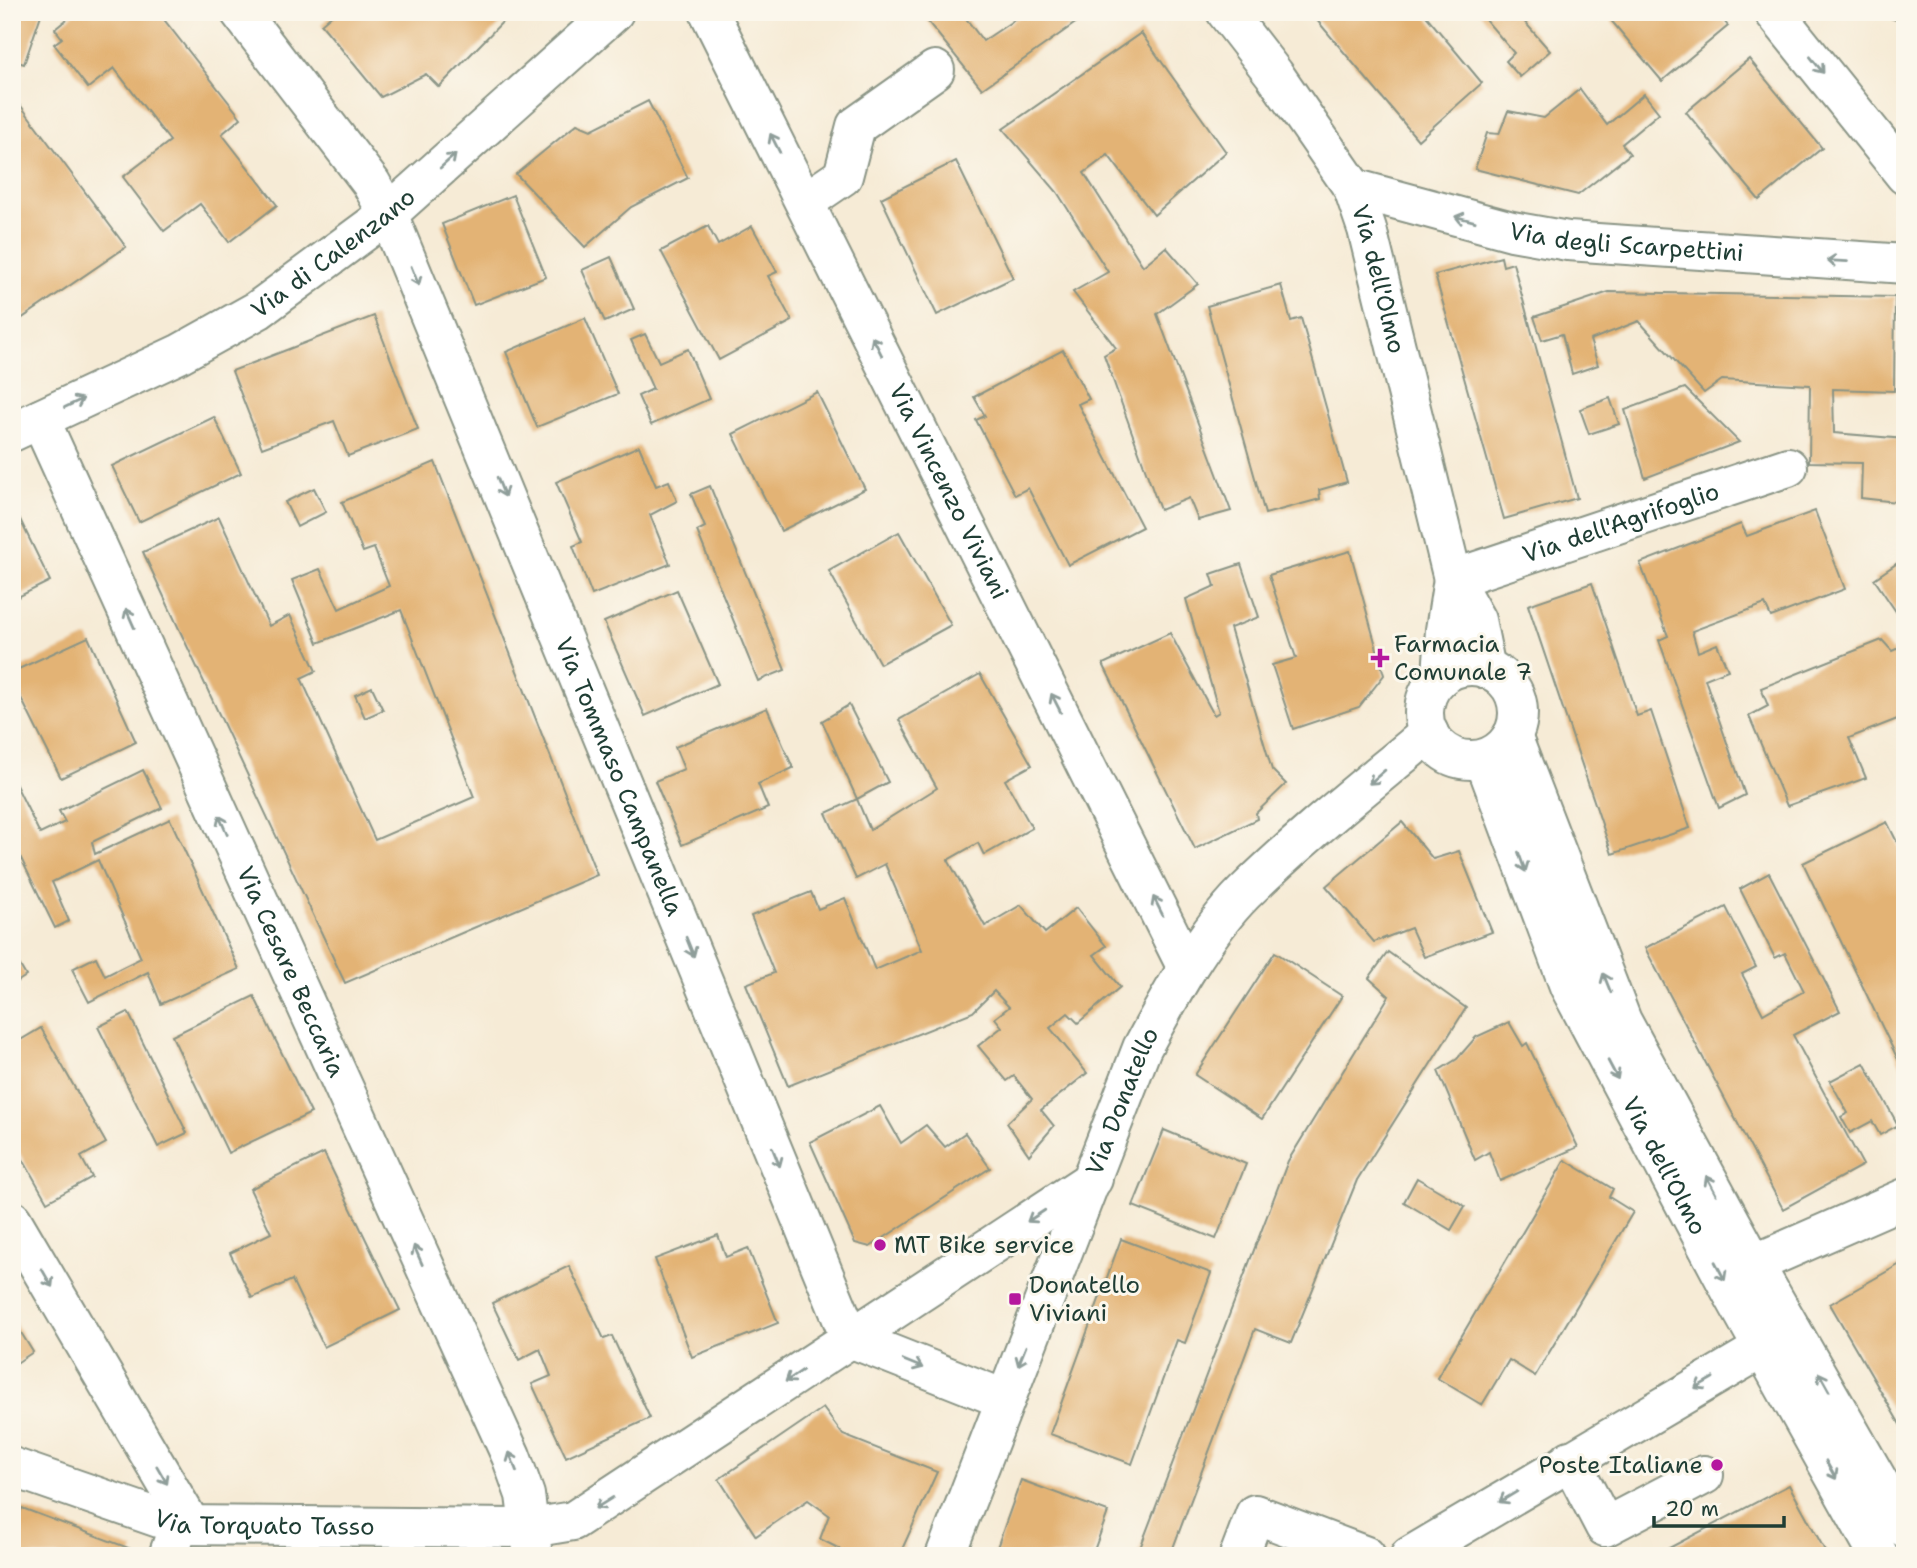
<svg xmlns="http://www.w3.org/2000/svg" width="1917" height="1568" viewBox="0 0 1917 1568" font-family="'Shantell Sans',sans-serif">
  <rect width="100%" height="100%" fill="#fbf7ec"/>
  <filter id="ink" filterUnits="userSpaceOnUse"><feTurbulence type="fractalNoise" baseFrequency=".0143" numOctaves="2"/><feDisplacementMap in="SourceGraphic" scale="14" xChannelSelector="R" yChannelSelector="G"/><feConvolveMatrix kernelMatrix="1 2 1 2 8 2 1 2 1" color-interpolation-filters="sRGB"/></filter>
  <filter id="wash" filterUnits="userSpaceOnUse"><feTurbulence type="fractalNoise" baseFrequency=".00686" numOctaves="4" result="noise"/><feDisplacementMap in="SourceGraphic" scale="28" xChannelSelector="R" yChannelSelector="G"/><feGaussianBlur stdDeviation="1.57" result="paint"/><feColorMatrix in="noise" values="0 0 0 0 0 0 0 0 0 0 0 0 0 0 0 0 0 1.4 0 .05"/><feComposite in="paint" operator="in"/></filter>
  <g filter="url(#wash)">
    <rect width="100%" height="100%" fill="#f6ebd6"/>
    <g id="blocks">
      <g fill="#e3b375">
        <polygon points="12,12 42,12 24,64 12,60"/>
        <polygon points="76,12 158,12 241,118 222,134 277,205 229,242 200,204 164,231 123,177 170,141 114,68 88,88 54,44 62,38 55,29"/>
        <polygon points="335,12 512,12 439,87 426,74 381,97 321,24"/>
        <polygon points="920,12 961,12 983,41 1026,12 1091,12 982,89"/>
        <polygon points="1310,12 1423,12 1482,83 1418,140"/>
        <polygon points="1479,12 1516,12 1550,51 1520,77 1506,61 1514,53"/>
        <polygon points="1604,12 1717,12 1728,26 1662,81"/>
        <polygon points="1876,12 1905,12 1905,23 1876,13"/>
        <polygon points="1141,33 1226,152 1154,215 1108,155 1084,173 1143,266 1166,247 1198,284 1157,314 1231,511 1198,520 1189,498 1160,510 1104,355 1116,348 1073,292 1108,272 1057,192 1003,129"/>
        <polygon points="1749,59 1822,148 1759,200 1686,112"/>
        <polygon points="1580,89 1607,125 1644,94 1659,113 1622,144 1630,154 1578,195 1475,169 1487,133 1499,134 1508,111 1544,118"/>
        <polygon points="648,101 688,178 631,207 585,247 516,174 577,124 591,130"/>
        <polygon points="21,106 126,247 12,325 12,111"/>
        <polygon points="956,161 1013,278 937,315 881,198"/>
        <polygon points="513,195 546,277 474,305 442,224"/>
        <polygon points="708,226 718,245 752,226 777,272 768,276 792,321 719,360 661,251"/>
        <polygon points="611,257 634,309 605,322 582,270"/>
        <polygon points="1501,257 1503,266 1513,263 1577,498 1504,519 1435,275"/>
        <polygon points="1281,285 1291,321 1301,318 1347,482 1319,490 1320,499 1265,514 1207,306"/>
        <polygon points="1609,292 1895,297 1894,391 1833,389 1834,433 1905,439 1905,503 1861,498 1862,463 1809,462 1810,385 1722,380 1704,393 1639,321 1590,340 1598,365 1572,374 1562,334 1542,340 1534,317"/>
        <polygon points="374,316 418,429 348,456 334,421 262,448 232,371"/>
        <polygon points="585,318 618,394 537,427 506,352"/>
        <polygon points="645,334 659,362 688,349 709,399 651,425 638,396 653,389 631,340"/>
        <polygon points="1063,350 1089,399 1078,404 1142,527 1068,565 1028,488 1015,495 976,420 985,416 974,397"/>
        <polygon points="1685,388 1739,442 1645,478 1625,410"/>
        <polygon points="817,392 865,489 781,531 733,434"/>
        <polygon points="1610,398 1619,424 1589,434 1580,409"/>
        <polygon points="214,417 241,473 139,522 112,466"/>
        <polygon points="639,446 656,486 669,481 677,501 650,515 670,564 592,595 573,546 582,542 556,482"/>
        <polygon points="435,462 597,875 345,983 143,552 219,517 269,626 290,615 316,671 301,678 375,840 474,797 401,610 318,643 292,580 320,569 339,609 389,586 374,548 363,552 342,502"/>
        <polygon points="710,486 785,670 758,681 697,531 705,527 691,494"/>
        <polygon points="314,488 326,512 297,527 285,502"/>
        <polygon points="12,503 50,581 12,600"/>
        <polygon points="1815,511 1845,589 1771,617 1765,604 1692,631 1698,652 1717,644 1728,670 1705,679 1745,795 1719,808 1659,640 1668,636 1640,563 1741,524 1747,536"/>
        <polygon points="899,532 951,625 880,664 829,571"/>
        <polygon points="1350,551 1384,675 1359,707 1293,729 1272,665 1296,658 1269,575"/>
        <polygon points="1905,558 1905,625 1874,579"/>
        <polygon points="1241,564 1259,617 1230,628 1272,770 1286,784 1256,813 1257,819 1195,849 1103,664 1170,633 1214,715 1219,712 1186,599 1215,586 1211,574"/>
        <polygon points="1592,583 1637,716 1651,711 1690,828 1612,854 1528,605"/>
        <polygon points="677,590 718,684 645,716 604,622"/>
        <polygon points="88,637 136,742 61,778 12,680 12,672"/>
        <polygon points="1882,640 1892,651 1905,645 1905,716 1849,738 1866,778 1787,806 1749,716 1768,706 1761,688"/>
        <polygon points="980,674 1032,765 1005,780 1032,828 984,855 978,843 948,860 985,926 1021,905 1045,933 1076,908 1106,946 1094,955 1120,987 1078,1023 1068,1013 1050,1028 1087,1073 1041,1110 1054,1126 1029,1155 1007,1123 1032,1099 1014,1076 1007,1081 978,1046 1002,1027 995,1018 1009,1007 994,991 973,1012 788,1086 746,984 774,973 751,916 811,892 818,909 845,898 875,970 922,950 885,864 856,879 826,813 857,799 870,830 937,788 899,720"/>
        <polygon points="372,687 383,710 365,718 355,695"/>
        <polygon points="849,705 888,782 857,799 822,721"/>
        <polygon points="767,708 793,768 758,784 768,808 682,845 655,781 684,769 675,747"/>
        <polygon points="143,770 162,808 92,842 95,854 170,819 239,969 161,1004 148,972 89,1002 72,969 96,957 105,976 141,958 98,860 52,882 69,921 55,928 12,840 12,777 40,834 65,822 59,811"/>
        <polygon points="1402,822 1433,859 1459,851 1492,932 1424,957 1411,928 1374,942 1326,886"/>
        <polygon points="1887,822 1905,858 1905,1074 1803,863"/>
        <polygon points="1769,873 1840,1011 1793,1035 1863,1165 1783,1209 1645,948 1726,907 1756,967 1742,974 1763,1014 1804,991 1785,953 1775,958 1740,889"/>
        <polygon points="12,952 26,976 12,985"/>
        <polygon points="1275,952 1342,996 1262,1119 1195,1075"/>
        <polygon points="1388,952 1466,1008 1357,1180 1291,1343 1255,1329 1170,1556 1137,1556 1288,1161 1389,996 1369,978"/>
        <polygon points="254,996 311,1113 228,1153 172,1036"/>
        <polygon points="128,1012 187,1133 158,1147 98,1027"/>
        <polygon points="1509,1022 1523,1046 1527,1043 1578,1147 1500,1181 1489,1152 1475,1160 1438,1071 1457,1059 1476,1037"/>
        <polygon points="41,1028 106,1143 81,1157 92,1177 47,1202 12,1140 12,1045"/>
        <polygon points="1864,1063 1898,1125 1880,1135 1872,1121 1850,1133 1841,1117 1848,1113 1830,1081"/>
        <polygon points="880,1106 901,1143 926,1125 945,1147 965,1133 990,1168 870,1247 855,1243 810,1142"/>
        <polygon points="1164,1130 1246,1164 1216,1239 1133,1206"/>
        <polygon points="324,1153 400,1310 324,1347 292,1280 252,1298 230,1253 271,1233 250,1189"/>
        <polygon points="1565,1160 1613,1189 1609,1197 1633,1212 1535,1376 1509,1360 1482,1405 1437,1378"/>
        <polygon points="1417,1178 1465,1206 1451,1230 1404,1202"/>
        <polygon points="718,1235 726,1257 748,1248 778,1323 692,1357 655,1259"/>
        <polygon points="1121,1239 1211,1273 1185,1343 1177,1340 1132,1464 1050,1434"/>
        <polygon points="1902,1263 1905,1268 1905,1433 1830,1304"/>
        <polygon points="569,1266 604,1339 612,1336 650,1418 566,1457 532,1384 551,1376 540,1349 519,1360 492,1303"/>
        <polygon points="12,1318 33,1352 12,1366"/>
        <polygon points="823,1408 843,1435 937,1472 899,1556 837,1556 840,1549 820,1539 829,1515 808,1500 756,1536 719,1479"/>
        <polygon points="1021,1480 1108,1512 1092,1556 994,1556"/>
        <polygon points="1789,1485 1828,1556 1654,1556"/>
        <polygon points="22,1508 134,1550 132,1556 12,1556 12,1534"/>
      </g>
    </g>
  </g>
  <g filter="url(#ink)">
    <use href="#blocks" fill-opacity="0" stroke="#8a9485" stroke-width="2"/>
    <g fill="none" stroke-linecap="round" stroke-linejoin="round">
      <defs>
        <g id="minor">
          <path id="s1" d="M240 12 371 183 388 214 850 1338"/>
          <path id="s2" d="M709 12 1187 968"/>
          <path id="s3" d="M1226 12 1274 74 1353 188 1367 229 1453 579 1476 620 1486 669"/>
          <polyline points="1774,12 1905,175"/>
          <path id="s4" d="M1353 188 1512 231 1568 241 1905 264"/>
          <polyline points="805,202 843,176 856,126 935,70"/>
          <path id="s5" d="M40 419 511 1456 525 1495 533 1556"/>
          <path id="s6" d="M12 432 179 354 258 310 388 214 614 12"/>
          <path id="s7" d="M1453 579 1788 467"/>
          <circle cx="1471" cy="713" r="47"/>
          <polyline points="1442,676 1445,630 1453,579"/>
          <polyline points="1512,736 1622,1021 1754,1264 1905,1528"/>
          <path id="s8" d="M1484 759 1569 986 1732 1293 1879 1556"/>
          <polyline points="12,1220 191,1525"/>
          <polyline points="1754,1264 1905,1198"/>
          <polyline points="850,1338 1004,1399"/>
          <polyline points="1570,1460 1605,1527 1704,1475"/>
          <path id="s9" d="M12 1467 179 1525 531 1528 573 1521 1093 1179"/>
          <polyline points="168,1556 179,1525"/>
          <path id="s10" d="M945 1556 1142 1048C1169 998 1204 933 1244 893 1302 836 1367 785 1429 733"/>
          <polyline points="1239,1556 1255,1514 1366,1556"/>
          <polyline points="1410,1556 1763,1348"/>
        </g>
      </defs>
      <use href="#minor" stroke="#8a9485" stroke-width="42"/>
      <use href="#minor" stroke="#fff" stroke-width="38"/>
    </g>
    <defs><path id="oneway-shaft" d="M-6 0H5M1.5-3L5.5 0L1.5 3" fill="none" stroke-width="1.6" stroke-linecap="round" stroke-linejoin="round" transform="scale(1.75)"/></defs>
    <g stroke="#8f9e9a">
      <use href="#oneway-shaft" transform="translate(1817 65) rotate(51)"/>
      <use href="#oneway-shaft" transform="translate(775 143) rotate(-117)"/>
      <use href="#oneway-shaft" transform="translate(448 161) rotate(-42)"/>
      <use href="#oneway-shaft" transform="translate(1465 219) rotate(-165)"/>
      <use href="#oneway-shaft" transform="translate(1837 261) rotate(-177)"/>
      <use href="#oneway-shaft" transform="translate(415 276) rotate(68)"/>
      <use href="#oneway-shaft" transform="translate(877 346) rotate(-117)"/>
      <use href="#oneway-shaft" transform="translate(74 403) rotate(-25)"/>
      <use href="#oneway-shaft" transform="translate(501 487) rotate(68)"/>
      <use href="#oneway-shaft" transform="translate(130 618) rotate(-114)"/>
      <use href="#oneway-shaft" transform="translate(1056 703) rotate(-117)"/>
      <use href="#oneway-shaft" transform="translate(1377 777) rotate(139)"/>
      <use href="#oneway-shaft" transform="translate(223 825) rotate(-114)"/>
      <use href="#oneway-shaft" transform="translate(1522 862) rotate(70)"/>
      <use href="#oneway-shaft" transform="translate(1158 906) rotate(-117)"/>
      <use href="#oneway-shaft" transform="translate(690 947) rotate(68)"/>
      <use href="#oneway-shaft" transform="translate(1607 983) rotate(-112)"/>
      <use href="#oneway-shaft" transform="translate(1613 1070) rotate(62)"/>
      <use href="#oneway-shaft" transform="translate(776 1157) rotate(68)"/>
      <use href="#oneway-shaft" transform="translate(1711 1185) rotate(-118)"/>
      <use href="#oneway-shaft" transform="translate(1036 1216) rotate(147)"/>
      <use href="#oneway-shaft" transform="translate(418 1255) rotate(-114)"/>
      <use href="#oneway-shaft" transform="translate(1720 1271) rotate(62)"/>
      <use href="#oneway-shaft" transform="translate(47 1278) rotate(60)"/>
      <use href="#oneway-shaft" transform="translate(1022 1356) rotate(112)"/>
      <use href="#oneway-shaft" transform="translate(913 1364) rotate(22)"/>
      <use href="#oneway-shaft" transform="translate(794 1376) rotate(146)"/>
      <use href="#oneway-shaft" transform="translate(1824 1382) rotate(-119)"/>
      <use href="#oneway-shaft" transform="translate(1704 1383) rotate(150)"/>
      <use href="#oneway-shaft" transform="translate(513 1462) rotate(-111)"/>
      <use href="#oneway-shaft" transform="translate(1831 1470) rotate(61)"/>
      <use href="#oneway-shaft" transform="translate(162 1475) rotate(60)"/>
      <use href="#oneway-shaft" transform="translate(1508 1497) rotate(149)"/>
      <use href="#oneway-shaft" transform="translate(604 1503) rotate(148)"/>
    </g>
  </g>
  <g fill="#b5179e" stroke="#fbf7ec" stroke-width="2.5">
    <path d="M1376.5 647.5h7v7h7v7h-7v7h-7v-7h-7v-7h7z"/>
    <circle cx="880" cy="1245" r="7"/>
    <rect x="1008" y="1292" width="14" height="14" rx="3.5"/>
    <circle cx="1717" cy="1465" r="7"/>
  </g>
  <g text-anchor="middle" stroke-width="6" stroke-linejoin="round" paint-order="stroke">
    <g font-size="24" fill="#1f3d34" stroke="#fbf7ec">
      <text dy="8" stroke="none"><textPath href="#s4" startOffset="280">Via degli Scarpettini</textPath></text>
      <text dy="8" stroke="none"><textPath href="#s6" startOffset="369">Via di Calenzano</textPath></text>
      <text dy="8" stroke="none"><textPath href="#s3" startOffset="312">Via dell'Olmo</textPath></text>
      <text dy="8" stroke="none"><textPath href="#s2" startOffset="536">Via Vincenzo Viviani</textPath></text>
      <text dy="8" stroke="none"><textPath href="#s7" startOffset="177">Via dell'Agrifoglio</textPath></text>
      <text dy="8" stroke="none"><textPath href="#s1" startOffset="859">Via Tommaso Campanella</textPath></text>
      <text dy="8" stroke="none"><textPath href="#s5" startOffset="607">Via Cesare Beccaria</textPath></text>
      <text dy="8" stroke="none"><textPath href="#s10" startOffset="488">Via Donatello</textPath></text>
      <text dy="8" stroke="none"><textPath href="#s8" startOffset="446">Via dell'Olmo</textPath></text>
      <text dy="8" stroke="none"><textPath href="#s9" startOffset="262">Via Torquato Tasso</textPath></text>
    </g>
    <g font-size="24" fill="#1f3d34" stroke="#fbf7ec" text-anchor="start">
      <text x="1394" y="652">Farmacia<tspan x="1394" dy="28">Comunale 7</tspan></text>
      <text x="894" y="1253">MT Bike service</text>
      <text x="1029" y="1293">Donatello<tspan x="1029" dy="28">Viviani</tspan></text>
      <text x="1703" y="1473" text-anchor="end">Poste Italiane</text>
    </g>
  </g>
  <rect width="1917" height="1568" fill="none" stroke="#fbf7ec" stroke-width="42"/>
  <path d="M1654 1516v10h130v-10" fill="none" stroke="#1f3d34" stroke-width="3.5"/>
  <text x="1665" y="1516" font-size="21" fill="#1f3d34" stroke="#fbf7ec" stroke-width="5" paint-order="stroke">20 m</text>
</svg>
